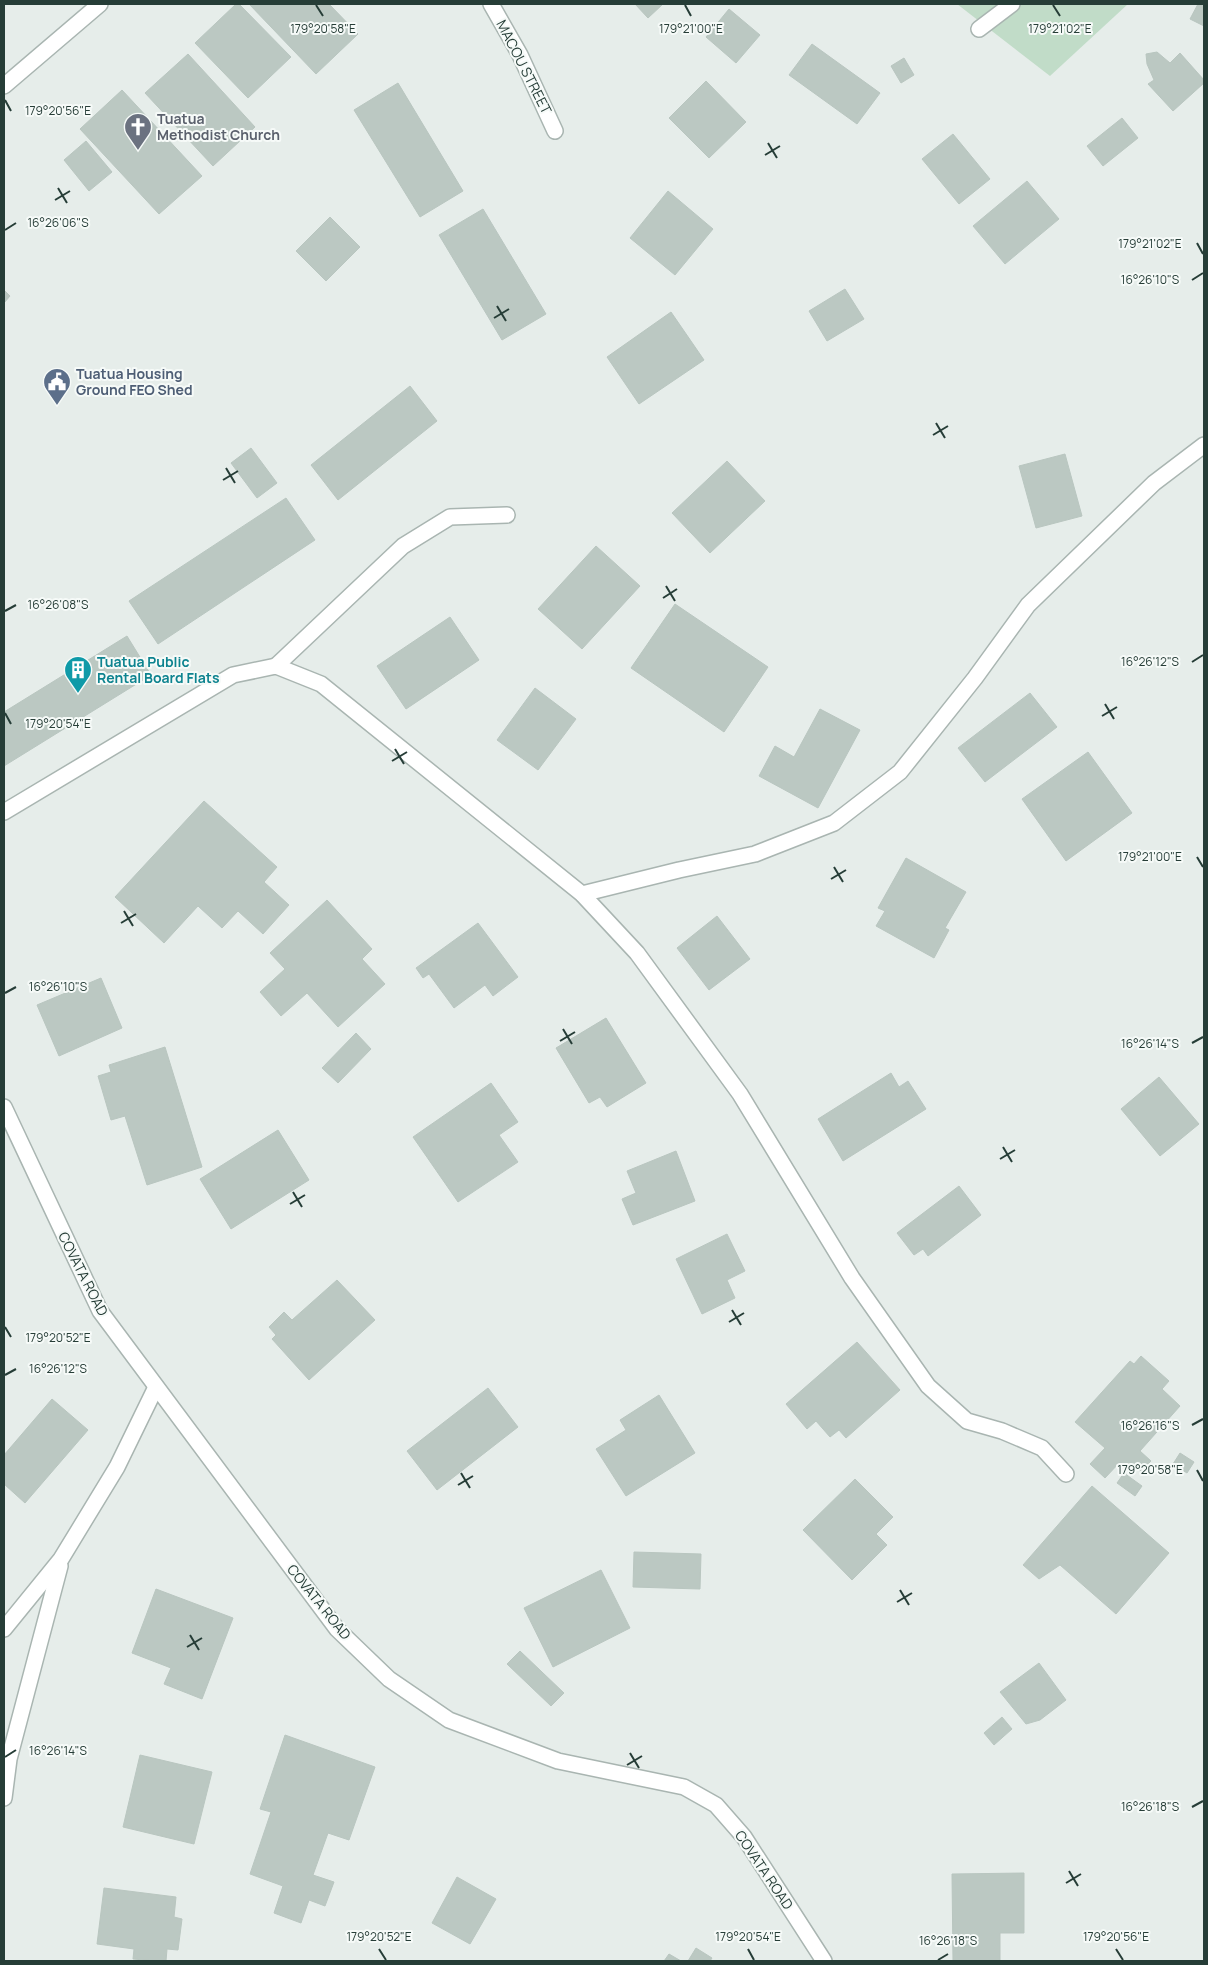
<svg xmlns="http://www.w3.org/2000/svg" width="1208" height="1965" viewBox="0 0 1208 1965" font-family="Manrope,sans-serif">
  <rect width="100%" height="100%" fill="#e6edea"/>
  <polygon fill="#c1dcc8" points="957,4 1128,4 1050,76"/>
  <g fill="#bbc8c2" stroke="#b9c6c0">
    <polygon points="236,4 239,4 291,57 248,98 195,43"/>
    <polygon points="249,4 329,4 358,34 316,74"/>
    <polygon points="635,4 663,4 648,18"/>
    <polygon points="1198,4 1204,4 1204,26 1190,19"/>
    <polygon points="729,9 760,35 736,63 706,37"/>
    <polygon points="812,44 880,93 857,124 789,75"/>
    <polygon points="1157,52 1170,63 1180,53 1204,80 1204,83 1173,111 1148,84 1154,80 1147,64 1146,54"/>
    <polygon points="188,54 255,127 213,166 145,93"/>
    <polygon points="904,58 914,75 901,83 891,66"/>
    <polygon points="706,81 746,122 709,158 669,118"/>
    <polygon points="398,83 463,191 420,217 354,110"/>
    <polygon points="122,90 202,176 159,214 80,129"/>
    <polygon points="1122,118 1138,138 1103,166 1087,146"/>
    <polygon points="953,134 990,179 959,204 922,159"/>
    <polygon points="86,141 112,172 89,191 64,160"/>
    <polygon points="1027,181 1059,219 1005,264 973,226"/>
    <polygon points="668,191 713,229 675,275 630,238"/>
    <polygon points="483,209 546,314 502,340 439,235"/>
    <polygon points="330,217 360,247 326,281 296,251"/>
    <polygon points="845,289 864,319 827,341 809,311"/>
    <polygon points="4,290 10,296 4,303"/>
    <polygon points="671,312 704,360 639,404 607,357"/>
    <polygon points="410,386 437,421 338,500 311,465"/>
    <polygon points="251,448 277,483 257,498 231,463"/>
    <polygon points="1065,454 1082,516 1036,528 1019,466"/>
    <polygon points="727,461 765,501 710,553 672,513"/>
    <polygon points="286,498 315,540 158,644 129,601"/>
    <polygon points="596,546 640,586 582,649 538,609"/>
    <polygon points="675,604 768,667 724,732 631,668"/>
    <polygon points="450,617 479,660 406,709 377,666"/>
    <polygon points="127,636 151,675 4,766 4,712"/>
    <polygon points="535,688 576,719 538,770 497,740"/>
    <polygon points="1030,693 1057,727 985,782 958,748"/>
    <polygon points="820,709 860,730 818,808 759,776 775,746 794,757"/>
    <polygon points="1088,752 1132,813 1066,861 1022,799"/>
    <polygon points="204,801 277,867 264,882 289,905 263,934 238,911 222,928 198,906 164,943 115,897"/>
    <polygon points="906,858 966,892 945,928 949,930 934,958 876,926 885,911 878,908"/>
    <polygon points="327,900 372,949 362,959 385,984 338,1027 307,993 281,1016 260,992 285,969 270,953"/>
    <polygon points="717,916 750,959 709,990 677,948"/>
    <polygon points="478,923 518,977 493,996 485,985 454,1008 429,974 423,978 416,968"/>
    <polygon points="101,978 122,1028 59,1056 37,1005"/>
    <polygon points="606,1018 646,1083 607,1107 600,1097 589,1103 556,1048"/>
    <polygon points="356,1033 371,1049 338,1083 322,1068"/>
    <polygon points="165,1047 202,1167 147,1185 125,1116 111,1120 98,1076 111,1072 109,1065"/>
    <polygon points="891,1073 899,1087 908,1081 926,1109 843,1161 818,1119"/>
    <polygon points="1159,1077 1199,1124 1160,1156 1121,1109"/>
    <polygon points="491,1083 518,1122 499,1135 518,1162 458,1202 413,1137"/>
    <polygon points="278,1130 309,1180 231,1229 200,1179"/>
    <polygon points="676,1151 695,1201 633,1225 622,1199 636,1193 627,1171"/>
    <polygon points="959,1186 981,1215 928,1256 923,1249 914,1255 897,1233"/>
    <polygon points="727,1234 745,1271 727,1280 735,1298 702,1314 676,1259"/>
    <polygon points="337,1280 375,1320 309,1380 272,1339 276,1335 269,1327 284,1312 292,1320"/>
    <polygon points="857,1342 900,1390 846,1438 839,1430 830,1437 816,1421 807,1429 786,1404"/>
    <polygon points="1141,1356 1169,1381 1162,1389 1180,1406 1140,1451 1151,1461 1141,1471 1130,1462 1126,1467 1120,1462 1105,1478 1090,1464 1105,1448 1075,1422 1130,1361 1134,1364"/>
    <polygon points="488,1388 518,1427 437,1490 407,1451"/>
    <polygon points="659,1395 695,1453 626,1496 596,1449 626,1430 620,1420"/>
    <polygon points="52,1399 88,1430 25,1503 4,1484 4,1455"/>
    <polygon points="1180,1453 1194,1462 1187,1473 1173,1464"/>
    <polygon points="1124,1473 1142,1486 1135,1496 1117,1483"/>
    <polygon points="855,1479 893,1517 876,1534 887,1545 852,1580 803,1530"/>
    <polygon points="1092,1486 1169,1553 1116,1614 1060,1565 1039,1579 1023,1565"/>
    <polygon points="634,1552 701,1554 700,1589 633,1587"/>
    <polygon points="601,1570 630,1628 553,1667 524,1608"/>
    <polygon points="156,1589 233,1618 202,1699 164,1684 171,1668 132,1653"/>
    <polygon points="520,1651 564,1693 551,1706 507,1664"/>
    <polygon points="1039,1663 1066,1700 1040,1720 1026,1724 1000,1692"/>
    <polygon points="1002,1717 1012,1729 994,1745 984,1733"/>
    <polygon points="285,1735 375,1767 349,1840 328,1833 313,1875 334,1882 325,1906 309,1900 301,1923 274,1913 283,1886 250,1874 271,1812 260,1809"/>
    <polygon points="140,1755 212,1772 194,1844 123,1827"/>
    <polygon points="1024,1873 1024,1933 1000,1933 1000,1961 953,1961 952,1874"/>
    <polygon points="457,1877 496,1899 470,1944 432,1923"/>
    <polygon points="104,1888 176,1897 174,1917 182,1919 178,1950 167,1949 166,1961 155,1961 133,1959 134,1949 97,1944"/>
    <polygon points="696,1948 712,1958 710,1961 688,1961"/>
    <polygon points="669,1954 681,1961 664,1961"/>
  </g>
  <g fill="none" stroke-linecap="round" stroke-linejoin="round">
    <defs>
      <g id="minor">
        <polyline points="491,4 520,55 555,131"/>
        <polyline points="979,29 1012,4"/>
        <polyline points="4,86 100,4"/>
        <polyline points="276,666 403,546 450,517 507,515"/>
        <polyline points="4,812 233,675 276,666 321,684 582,894 637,953 740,1094 852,1278 928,1386 967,1421 1002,1431 1042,1448 1066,1474"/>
        <polyline points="582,894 679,870 755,854 834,823 900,772 975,678 1028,605 1154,483 1204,445"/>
        <polyline points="4,1107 100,1311 337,1629 389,1679 449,1720 558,1761 684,1787 716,1805 744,1837 824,1961"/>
        <polyline points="4,1629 61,1559 117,1467 156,1387"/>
        <polyline points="4,1798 9,1759 60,1566"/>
      </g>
    </defs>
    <use href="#minor" stroke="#a9b5b1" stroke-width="18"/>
    <use href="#minor" stroke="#fff" stroke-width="15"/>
  </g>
  <path fill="none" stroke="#263d37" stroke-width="2" d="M316 5 323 16M685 5 691 16M1053 5 1060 16M5 100 11 111M768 143 777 158M765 155 780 146M58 188 67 203M55 200 70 191M5 230 16 223M1197 243 1203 254M1192 280 1203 273M497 306 506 321M494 318 509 309M936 423 945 438M933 435 948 426M226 468 235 483M223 480 238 471M666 586 675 601M663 598 677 589M5 611 16 605M1192 662 1203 655M1105 704 1114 719M5 713 11 724M1102 716 1117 707M395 749 404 764M392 761 407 752M1197 857 1203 867M834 867 843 882M831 879 846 870M124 911 133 926M121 923 136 914M5 993 16 987M563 1029 572 1044M560 1041 575 1032M1192 1043 1203 1037M1003 1147 1012 1162M1000 1159 1015 1150M293 1192 302 1207M290 1204 305 1195M732 1310 741 1325M729 1322 744 1313M5 1327 11 1337M5 1375 16 1369M1192 1425 1203 1419M1197 1470 1203 1481M461 1473 470 1488M458 1485 473 1476M900 1590 909 1605M897 1602 912 1593M190 1635 199 1650M187 1647 202 1638M630 1753 639 1768M5 1757 16 1750M627 1765 642 1756M1192 1807 1203 1801M1069 1871 1078 1886M1066 1883 1081 1874M379 1949 386 1960M748 1949 754 1960M1116 1949 1123 1960M938 1960 948 1954"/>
  <defs>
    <symbol id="church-pin" viewBox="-11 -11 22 30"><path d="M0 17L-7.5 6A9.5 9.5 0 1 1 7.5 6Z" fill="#6b7280" stroke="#f6faf8"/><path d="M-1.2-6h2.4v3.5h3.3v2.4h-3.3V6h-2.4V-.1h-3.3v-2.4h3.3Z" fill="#fff"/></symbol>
    <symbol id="civic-pin" viewBox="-11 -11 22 30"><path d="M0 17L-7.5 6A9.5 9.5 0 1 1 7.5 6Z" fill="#5c6f8a" stroke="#f6faf8"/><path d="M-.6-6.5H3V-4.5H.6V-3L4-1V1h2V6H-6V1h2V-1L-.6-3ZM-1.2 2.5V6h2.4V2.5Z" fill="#fff"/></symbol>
    <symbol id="building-pin" viewBox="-11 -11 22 30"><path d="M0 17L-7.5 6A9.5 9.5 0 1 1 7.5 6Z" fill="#0f9aa8" stroke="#f6faf8"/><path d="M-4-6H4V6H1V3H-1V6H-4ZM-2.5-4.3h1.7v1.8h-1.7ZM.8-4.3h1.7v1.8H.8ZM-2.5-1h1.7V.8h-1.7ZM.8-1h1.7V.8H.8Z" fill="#fff"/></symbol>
  </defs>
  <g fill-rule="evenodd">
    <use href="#church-pin" x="122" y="111" width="32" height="43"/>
    <use href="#civic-pin" x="41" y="366" width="32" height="43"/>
    <use href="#building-pin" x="62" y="654" width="32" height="43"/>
  </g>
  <g text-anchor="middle" stroke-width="4" stroke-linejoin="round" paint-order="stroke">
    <g font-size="14" fill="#263d37" stroke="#f6faf8">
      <text transform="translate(524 67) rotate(63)" y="5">MACOU STREET</text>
      <text transform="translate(83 1274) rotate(63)" y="5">COVATA ROAD</text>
      <text transform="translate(319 1602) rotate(51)" y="5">COVATA ROAD</text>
      <text transform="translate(764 1870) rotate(56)" y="5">COVATA ROAD</text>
    </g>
    <g font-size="14" font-weight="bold" fill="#5b616d" stroke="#f6faf8" text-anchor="start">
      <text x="157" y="124">Tuatua<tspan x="157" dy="16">Methodist Church</tspan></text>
    </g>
    <g font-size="14" font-weight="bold" fill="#4e5e75" stroke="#f6faf8" text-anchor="start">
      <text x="76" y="379">Tuatua Housing<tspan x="76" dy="16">Ground FEO Shed</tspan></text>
    </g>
    <g font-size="14" font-weight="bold" fill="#0d838f" stroke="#f6faf8" text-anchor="start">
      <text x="97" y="667">Tuatua Public<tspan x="97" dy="16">Rental Board Flats</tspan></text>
    </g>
  </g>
  <g font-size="12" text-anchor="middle" fill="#263d37" stroke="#f6faf8" stroke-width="4" stroke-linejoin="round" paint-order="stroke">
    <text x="691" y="33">179°21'00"E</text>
    <text x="323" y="33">179°20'58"E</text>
    <text x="1060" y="33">179°21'02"E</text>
    <text x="58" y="115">179°20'56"E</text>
    <text x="58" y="227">16°26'06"S</text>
    <text x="1150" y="248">179°21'02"E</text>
    <text x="1150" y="284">16°26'10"S</text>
    <text x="58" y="609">16°26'08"S</text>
    <text x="1150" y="666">16°26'12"S</text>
    <text x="58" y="728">179°20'54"E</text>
    <text x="1150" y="861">179°21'00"E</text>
    <text x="58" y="991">16°26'10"S</text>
    <text x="1150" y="1048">16°26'14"S</text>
    <text x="58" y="1342">179°20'52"E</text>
    <text x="58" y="1373">16°26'12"S</text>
    <text x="1150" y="1430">16°26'16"S</text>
    <text x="1150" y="1474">179°20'58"E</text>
    <text x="58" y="1755">16°26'14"S</text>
    <text x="1150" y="1811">16°26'18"S</text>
    <text x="379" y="1941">179°20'52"E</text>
    <text x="748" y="1941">179°20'54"E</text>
    <text x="1116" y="1941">179°20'56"E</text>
    <text x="948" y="1945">16°26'18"S</text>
  </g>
  <rect width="1208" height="1965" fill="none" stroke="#263d37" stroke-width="10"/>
</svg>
